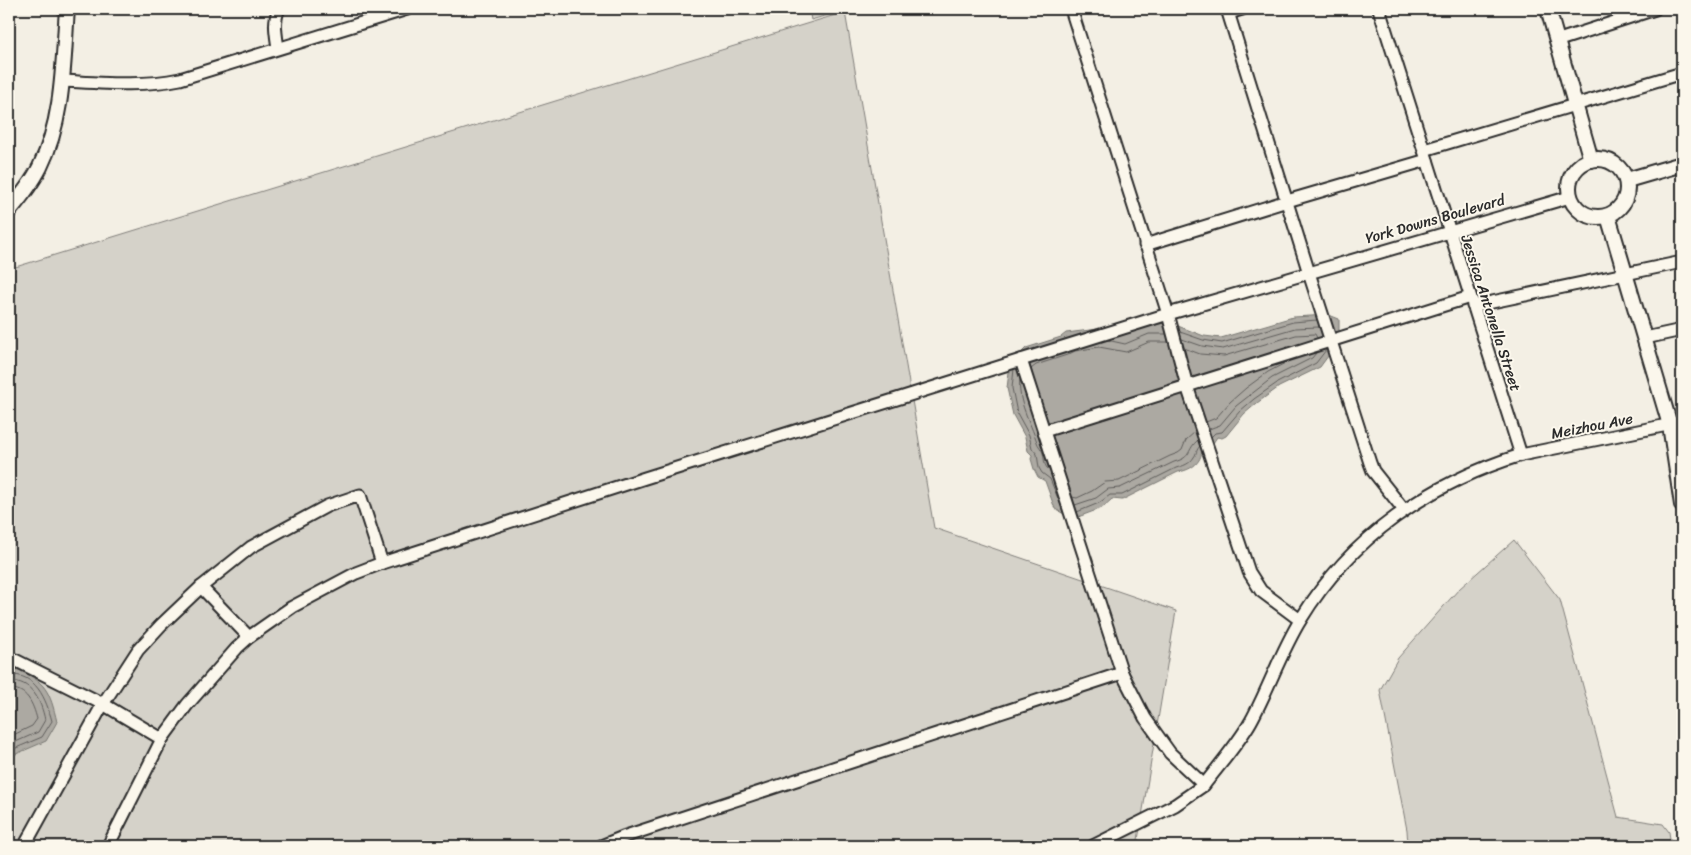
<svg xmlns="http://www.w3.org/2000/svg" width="1691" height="855" viewBox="0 0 1691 855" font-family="Sriracha,sans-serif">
  <rect width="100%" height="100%" fill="#f3efe4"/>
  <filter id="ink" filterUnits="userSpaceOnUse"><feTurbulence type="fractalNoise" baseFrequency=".02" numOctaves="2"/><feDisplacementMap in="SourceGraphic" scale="10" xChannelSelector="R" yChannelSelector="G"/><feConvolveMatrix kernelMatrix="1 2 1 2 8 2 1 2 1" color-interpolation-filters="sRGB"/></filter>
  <g filter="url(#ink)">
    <g fill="#d5d2c9" stroke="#807e7a">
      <polygon points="809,9 848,9 811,20"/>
      <polygon points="845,12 934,528 1176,611 1137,846 9,846 9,269"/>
      <polygon points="1514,540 1560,600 1618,817 1663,824 1669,832 1671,846 1408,846 1407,830 1380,690 1398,658 1459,589"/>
    </g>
    <g fill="#aca9a2" stroke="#787772">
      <path d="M1329 315 1339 319V341L1320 367 1279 387 1257 403 1244 414 1226 436 1222 438 1217 437 1209 449H1205C1200 453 1202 455 1199 460 1195 467 1186 471 1178 472L1122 500 1112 499 1102 508 1078 517 1066 515 1055 509 1045 481 1038 477 1034 469 1031 459 1032 455 1028 451 1025 437 1013 415 1007 388 1010 364 1026 348 1061 337 1066 333 1098 329H1110L1150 322 1156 324 1170 323 1204 336 1221 338 1293 317Z"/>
      <path d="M16 669C46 681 50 692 57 722L46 741 9 757V670Z"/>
    </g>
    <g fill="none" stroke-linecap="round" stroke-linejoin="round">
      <g stroke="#5f5d5b" stroke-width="1">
        <polyline points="1180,332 1203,340 1222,343 1293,322 1317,320"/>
        <polyline points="1182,339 1202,346 1223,349 1295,328 1319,327"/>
        <polyline points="1107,340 1125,344 1149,334 1166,334"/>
        <polyline points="1184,348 1200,354 1224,356 1296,335 1315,334 1317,338"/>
        <polyline points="1014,369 1012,388 1017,413 1029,435 1032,448 1037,454 1039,468 1042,473 1050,479 1061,506"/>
        <polyline points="1031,369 1036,365 1067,355 1075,351 1099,347 1126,352 1149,342 1168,342"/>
        <path d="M1020 378C1017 402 1030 421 1037 442 1038 446 1042 449 1043 453 1045 460 1043 465 1049 470"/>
        <polyline points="1206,422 1216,418 1230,402 1246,388 1268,372 1289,361"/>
        <polyline points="1209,429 1220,425 1236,406 1272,378 1312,358 1316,353"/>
        <polyline points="1211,437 1215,433 1222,432 1240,411 1254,399 1277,383 1316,363 1326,350"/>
        <polyline points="1072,497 1077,498 1092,491 1105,482 1119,481 1170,456 1178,453 1182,450 1186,440 1195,432"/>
        <path d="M1075 505 1096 498 1108 489 1120 488 1174 462C1193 457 1186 450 1198 440"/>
        <path d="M1077 512 1099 503 1110 495H1122L1176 468C1183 466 1190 464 1194 457 1197 453 1196 450 1200 446"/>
        <path d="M9 675C36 673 46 699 52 721L42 737 9 751"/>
        <path d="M9 681C32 680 41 701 45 720L38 732 9 745"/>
        <path d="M9 689C27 688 33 704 37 719L32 726 9 737"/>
      </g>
      <defs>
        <g id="minor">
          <polyline points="1071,9 1168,314 1187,386 1249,572 1261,591 1300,620"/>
          <polyline points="1227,9 1309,273 1370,463 1373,471 1404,510"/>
          <polyline points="1379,9 1521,455"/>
          <polyline points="1229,13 1242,9"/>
          <polyline points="1556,41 1655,9"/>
          <path d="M278 48C276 34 273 21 279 9"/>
          <path d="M63 81C101 83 142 87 180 79L407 9"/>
          <polyline points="1424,150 1682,73"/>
          <path d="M1570 197 1168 314 1021 360 1122 673 1145 718 1170 753 1204 785C1220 764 1238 744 1251 721 1269 688 1281 651 1301 619 1351 537 1430 483 1521 455L1682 422"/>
          <polyline points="1145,245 1287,201 1427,160"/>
          <polyline points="1473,306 1682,262"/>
          <polyline points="1645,338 1682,330"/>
          <polyline points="1044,431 1470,297"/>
          <polyline points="201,587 249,637"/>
          <polyline points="9,657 103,704 162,739"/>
          <polyline points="28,846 25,845 103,704 138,650 161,625 201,587 251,547 327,506 360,495 382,563"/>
          <polyline points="108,846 162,739 187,705 237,648 249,637 292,607 356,573 382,563 645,478 1021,360"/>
          <polyline points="601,846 623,837 1122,673"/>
          <polyline points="1093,846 1175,805 1204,785"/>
        </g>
        <g id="tertiary">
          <polyline points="1548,9 1591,160"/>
          <circle cx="1598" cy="188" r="29"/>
          <polyline points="1627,180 1682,164"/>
          <path d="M9 211C20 198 32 183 40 167 64 118 63 62 67 9"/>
          <polyline points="1608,216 1670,425 1682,505"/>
        </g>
      </defs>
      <use href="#minor" stroke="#2b2b2b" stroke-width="15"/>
      <use href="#tertiary" stroke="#2b2b2b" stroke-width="18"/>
      <use href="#minor" stroke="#fbf7ec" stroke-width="11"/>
      <use href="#tertiary" stroke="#fbf7ec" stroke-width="14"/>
    </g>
  </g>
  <g text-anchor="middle" stroke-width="4" stroke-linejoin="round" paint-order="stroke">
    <g font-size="15" fill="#2b2b2b" stroke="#fbf7ec">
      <text transform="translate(1435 219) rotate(-16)" y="5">York Downs Boulevard</text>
      <text transform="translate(1491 313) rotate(72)" y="5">Jessica Antonella Street</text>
      <text transform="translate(1592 426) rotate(-11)" y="5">Meizhou Ave</text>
    </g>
  </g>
  <rect width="1691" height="855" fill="none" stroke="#fbf7ec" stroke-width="30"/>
  <rect x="15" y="15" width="1661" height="825" fill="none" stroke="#2b2b2b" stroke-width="2" filter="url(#ink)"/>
</svg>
